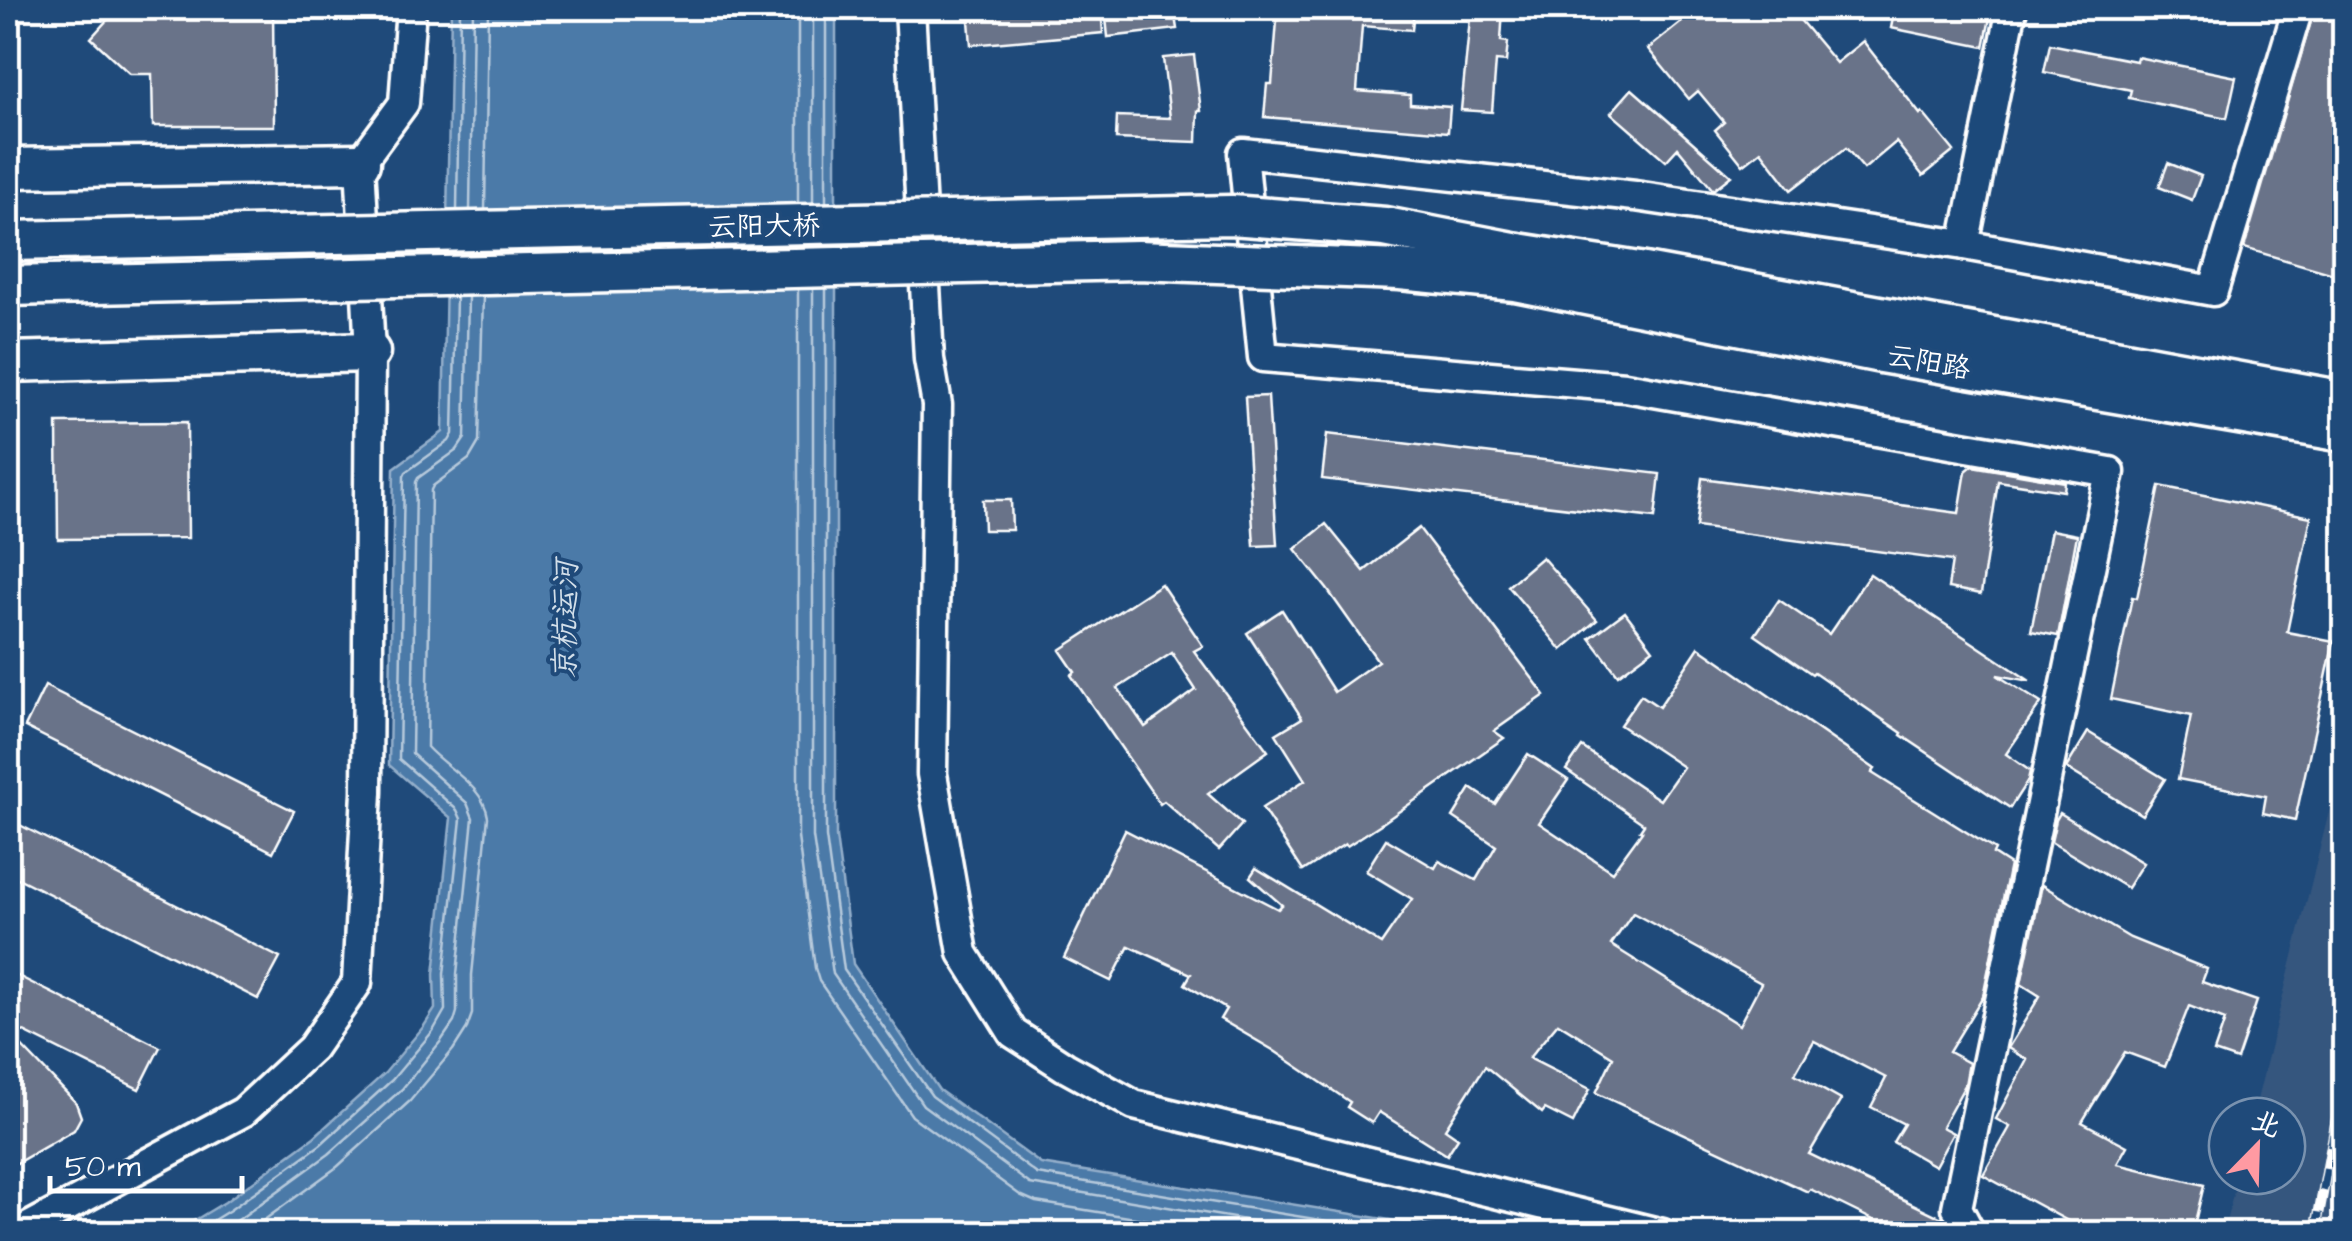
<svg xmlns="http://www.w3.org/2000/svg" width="2352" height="1241" viewBox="0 0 2352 1241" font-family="'Architects Daughter','LXGW WenKai TC',sans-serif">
  <rect width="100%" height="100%" fill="#1f4a7a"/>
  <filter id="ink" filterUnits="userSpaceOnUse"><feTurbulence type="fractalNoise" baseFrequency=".01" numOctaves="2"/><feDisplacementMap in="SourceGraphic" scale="20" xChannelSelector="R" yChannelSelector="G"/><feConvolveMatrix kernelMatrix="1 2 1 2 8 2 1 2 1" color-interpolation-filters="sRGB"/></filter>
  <g filter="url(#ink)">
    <polygon fill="#35567e" points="2344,752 2344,1233 2223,1233 2238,1176 2287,1176 2287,1116 2253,1116"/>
    <polygon fill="#4c7aa8" stroke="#94afcb" stroke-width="2.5" points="451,8 836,8 836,837 853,964 939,1090 1041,1164 1471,1233 172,1234 225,1202 314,1137 385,1073 424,1026 435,1009 434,974 451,818 389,765 394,468 443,432"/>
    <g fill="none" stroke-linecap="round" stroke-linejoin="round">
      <g stroke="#b7cadc" stroke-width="2.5">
        <polyline points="826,202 826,8"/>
        <polyline points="798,203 798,8"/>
        <polyline points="813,203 813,8"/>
        <polyline points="457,210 460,8"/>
        <polyline points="470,210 473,8"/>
        <polyline points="485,210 488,8"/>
        <polyline points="826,288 826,837 844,970 932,1096 1037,1174 1408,1234"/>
        <polyline points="798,289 798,837 815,968 819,981 912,1116 1020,1195 1036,1202 1234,1234"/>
        <polyline points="813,289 813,837 833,974 923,1105 1030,1184 1329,1234"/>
        <polyline points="191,1234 230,1210 320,1145 392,1080 433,1031 445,1010 444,974 461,819 457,810 399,759 404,476 406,472 449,441 453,434 456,297"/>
        <polyline points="216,1234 238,1220 329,1154 402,1089 441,1041 454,1022 457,1012 457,974 473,818 467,803 412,754 416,482 418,478 457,450 465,438 468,297"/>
        <path d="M245 1234 337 1167 410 1101 453 1050 467 1028 472 1014V975L488 817C483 785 448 770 427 747L431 490 433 486 469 459 479 442 483 296"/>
      </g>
    </g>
    <g fill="#697389" stroke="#fff" stroke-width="2.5" fill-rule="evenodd">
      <polygon points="118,8 273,8 274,126 153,126 152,74 130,74 91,38"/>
      <polygon points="968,8 1101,8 1103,33 971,45"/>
      <polygon points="1278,8 1414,8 1412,30 1362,26 1357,91 1410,95 1410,104 1450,107 1448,132 1264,117 1267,84 1272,84"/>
      <polygon points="1471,8 1503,8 1501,41 1508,42 1506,62 1496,61 1492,112 1461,110"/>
      <polygon points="1699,8 1790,8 1836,63 1863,41 1920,114 1922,112 1954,151 1923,176 1896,142 1864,169 1846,148 1791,190 1761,151 1743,165 1715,130 1724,122 1698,91 1689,99 1648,49"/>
      <polygon points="1895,8 1992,8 1984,47 1891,28"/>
      <polygon points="2315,8 2344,8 2344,277 2244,248"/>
      <polygon points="1174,10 1177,29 1108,37 1106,18"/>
      <polygon points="2050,44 2136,61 2137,57 2236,77 2227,118 2129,98 2131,90 2044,72"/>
      <polygon points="1194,55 1201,111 1198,111 1197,142 1116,139 1117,116 1170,118 1163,58"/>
      <polygon points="1632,89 1656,110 1731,176 1713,190 1678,148 1666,161 1611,113"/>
      <polygon points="2168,163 2201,176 2192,200 2159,187"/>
      <polygon points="1268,396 1277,545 1254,546 1245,397"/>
      <polygon points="187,422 188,538 58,539 57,423"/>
      <polygon points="1327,434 1660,474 1655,518 1322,479"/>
      <polygon points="1972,466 2065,482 2064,491 1998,481 1981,594 1948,588 1952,561 1696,527 1702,478 1959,513 1966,471"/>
      <polygon points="2160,486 2311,517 2287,632 2334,641 2295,820 2263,813 2266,796 2178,779 2191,716 2111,699 2132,597 2137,598"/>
      <polygon points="983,500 1011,500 1012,530 984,530"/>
      <polygon points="1326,524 1364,571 1419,528 1545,695 1494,731 1504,738 1384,822 1347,846 1345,844 1303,871 1262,808 1305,780 1276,734 1302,718 1247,633 1282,610 1334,692 1378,661 1327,589 1295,549"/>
      <polygon points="2051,530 2077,535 2058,636 2031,631"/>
      <polygon points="1542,557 1597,620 1562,650 1508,586"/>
      <polygon points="1870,574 2030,681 1997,675 2041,703 2006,754 2030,771 2028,780 2010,808 1901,735 1902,733 1814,672 1812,674 1755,635 1779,600 1829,634"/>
      <path d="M1161 584 1203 646 1194 651 1268 751 1208 794 1242 824 1219 850 1164 801 1160 804 1071 675 1075 672 1060 650ZM1172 653 1196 690 1145 727 1118 688Z"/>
      <polygon points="1625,612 1653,649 1618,675 1590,638"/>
      <path d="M1699 647 1875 769 1872 773 1995 850 1993 854 2010 865 1983 996 1949 1052 1969 1063 1965 1085 1942 1127 1953 1133 1935 1166 1893 1142 1904 1124 1871 1107 1886 1078 1814 1041 1795 1074 1841 1100 1809 1154 1942 1218 1944 1220 1937 1234H1902L1810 1189 1808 1192 1596 1093 1613 1057 1558 1023 1529 1058 1590 1089 1573 1123 1545 1109 1542 1113 1485 1066 1445 1129 1458 1138 1447 1155 1379 1112 1372 1123 1347 1107 1350 1102 1273 1050 1220 1019 1226 1009 1185 984 1191 974 1129 946 1111 981 1064 958 1125 830 1278 909 1282 905 1250 877 1256 868 1381 944 1412 899 1366 871 1386 839 1435 868 1439 861 1476 880 1496 846 1453 817 1471 788 1495 804 1528 754 1568 780 1539 823 1612 872 1642 831 1640 830 1644 824 1566 770 1582 747 1660 800 1683 767 1620 725 1641 695 1659 707ZM1633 913 1761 983 1739 1025 1611 945Z"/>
      <polygon points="45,686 294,811 273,852 25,727"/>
      <polygon points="2088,732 2165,779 2142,815 2066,768"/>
      <polygon points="2060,813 2143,863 2127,888 2051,842 2056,820"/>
      <polygon points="8,819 280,958 258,999 8,873"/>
      <polygon points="2042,885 2130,938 2207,969 2202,982 2257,1001 2237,1060 2214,1052 2225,1020 2189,1006 2165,1067 2125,1052 2082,1122 2127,1146 2117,1164 2204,1185 2192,1234 2092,1234 1983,1175 2010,1127 1996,1119 2027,1060 2008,1048 2040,996 2021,984"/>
      <polygon points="8,971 160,1047 139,1089 8,1024"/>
      <polygon points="8,1032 76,1103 81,1117 74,1130 8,1168"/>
    </g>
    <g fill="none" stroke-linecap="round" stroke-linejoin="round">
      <defs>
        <g id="street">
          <polyline points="910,8 929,359 937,405 932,774 963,953 1013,1033 1065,1067 1134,1105 1663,1234"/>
          <polyline points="1964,245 2012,8"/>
          <polyline points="16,1234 243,1112 312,1048 357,983 367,792 370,352 360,163 404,103 411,8"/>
          <polyline points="1971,1234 1957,1208 2110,472 1625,387 1263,357 1243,153 1635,196 1964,245 2213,291 2298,8"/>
        </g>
        <g id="secondary">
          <polyline points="8,168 360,163"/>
          <polyline points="1518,253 1639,272 2344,401"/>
          <polyline points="1515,281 1881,353 2344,432"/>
          <polyline points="8,362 370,352"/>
        </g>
      </defs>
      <use href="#street" stroke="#fff" stroke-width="35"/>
      <use href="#secondary" stroke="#fff" stroke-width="45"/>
      <use href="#street" stroke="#1f4a7a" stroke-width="28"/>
      <use href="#secondary" stroke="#1f4a7a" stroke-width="38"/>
      <defs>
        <g id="rail">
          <polyline points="2315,1234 2344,1078"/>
          <polyline points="2343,1234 2344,1227"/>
        </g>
      </defs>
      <use href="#rail" stroke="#fff" stroke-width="11"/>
      <use href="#rail" stroke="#1f4a7a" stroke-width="8" stroke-dasharray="22" stroke-linecap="butt"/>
      <defs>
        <g id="secondary-bridge">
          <polyline points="8,241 1231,215 1385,227 1518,253"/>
          <polyline points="8,286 1138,260 1400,270 1515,281"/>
        </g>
      </defs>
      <use href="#secondary-bridge" stroke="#fff" stroke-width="45" stroke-linecap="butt"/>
      <use href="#secondary-bridge" stroke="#1f4a7a" stroke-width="38"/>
    </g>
  </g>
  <g text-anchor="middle" stroke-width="8" stroke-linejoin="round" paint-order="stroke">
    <g font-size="28" fill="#fff" stroke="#1f4a7a">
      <text transform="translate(764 225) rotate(-1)" y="10">云阳大桥</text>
      <text transform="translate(1929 361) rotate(10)" y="10">云阳路</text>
    </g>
    <g font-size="30" font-style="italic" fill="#d2dee9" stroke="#1f4a7a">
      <text transform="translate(565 620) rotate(-89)" y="10">京杭运河</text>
    </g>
  </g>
  <rect width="2352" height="1241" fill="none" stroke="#1f4a7a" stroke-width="40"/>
  <rect x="20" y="20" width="2312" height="1201" fill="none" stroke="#fff" stroke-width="4" filter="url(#ink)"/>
  <g transform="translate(2257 1146) rotate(23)"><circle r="48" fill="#1f4a7a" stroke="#7992af" stroke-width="2.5"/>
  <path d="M0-8L18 38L0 25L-18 38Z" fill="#ff9aa2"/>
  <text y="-15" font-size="28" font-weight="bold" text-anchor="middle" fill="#ffffff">北</text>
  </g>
  <path d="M50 1176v15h192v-15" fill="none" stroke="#ffffff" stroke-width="5"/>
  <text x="65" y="1176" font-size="30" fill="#ffffff" stroke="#1f4a7a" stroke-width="8" paint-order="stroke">50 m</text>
</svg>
